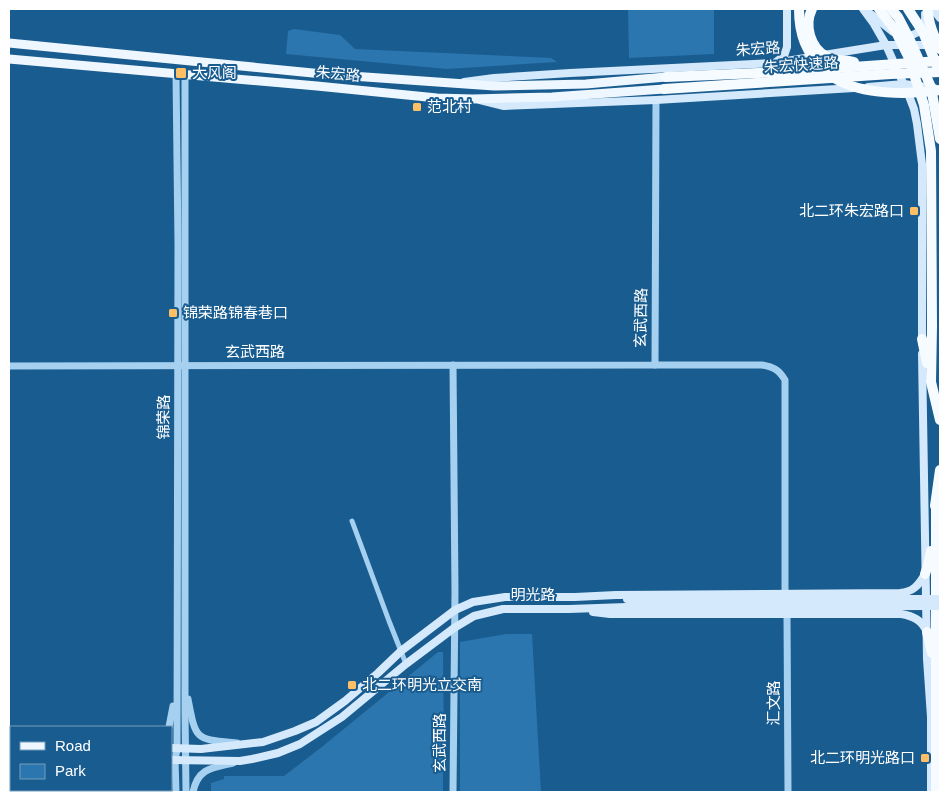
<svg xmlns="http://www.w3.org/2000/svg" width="949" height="801" viewBox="0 0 949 801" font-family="Arial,'Noto Sans SC',sans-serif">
  <rect width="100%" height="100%" fill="#195c90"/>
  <g fill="#2b76ae">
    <polygon points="628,9 714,9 714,54 629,58"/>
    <polygon points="294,29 340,35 355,49 551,58 557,62 447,69 286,54 288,31"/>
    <polygon points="506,634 532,634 541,792 460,792 460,642"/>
    <polygon points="438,652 443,652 444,757 443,757 443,792 211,792 211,783 224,779 224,776 284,776 323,746"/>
  </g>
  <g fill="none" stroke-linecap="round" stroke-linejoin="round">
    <polyline stroke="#a6d0ef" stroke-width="5" points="352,521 389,621 406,664"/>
    <g stroke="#a6d0ef" stroke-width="7">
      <polyline points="176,74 178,245 177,749 175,760 176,792"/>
      <polyline points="185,75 185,711 186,792"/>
      <polyline points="453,365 455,592 453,792"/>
      <path d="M655 365H762C774 367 779 370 785 380V594"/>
      <polyline points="9,366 655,365 656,100"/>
      <polyline points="787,614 788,792"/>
      <path d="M188 699C196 741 195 739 237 743"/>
      <polyline points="169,727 173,706"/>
      <path d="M193 792C198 768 212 768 233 763"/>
    </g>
    <g stroke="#d4e9fb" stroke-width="8">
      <polyline points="863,9 874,24 886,45 909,96 914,109 917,124 922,164 922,343"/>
      <polyline points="933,9 940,18"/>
      <polyline points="867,11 893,32"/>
      <path d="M904 36C917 36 927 28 925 14"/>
      <polyline points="776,62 784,56 787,47 787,9"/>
      <polyline points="464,82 494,78 570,73 774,63 886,45 933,45"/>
      <polyline points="868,87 904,84 934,88"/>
      <polyline points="480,100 504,106 656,100 854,88"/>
      <polyline points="922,354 927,659 931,717 931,792"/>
      <path d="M593 612 610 614H901C913 616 922 620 927 632"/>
      <polyline points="9,747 11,747"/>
      <path d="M171 748 201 749 263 742 295 731 316 722 345 701 378 673 401 651 455 610 473 602 505 597H575L616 595 900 593C913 592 919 585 925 574"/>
      <polyline points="9,760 11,760"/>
      <polyline points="171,760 240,761 252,759 278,753 300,744 342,717 406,664 454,628 474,616 503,609 569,609 627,607"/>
    </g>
    <g stroke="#eef7ff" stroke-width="9">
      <polyline points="9,43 323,74 494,86 586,84 666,77"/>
      <polyline points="9,59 317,86 437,98 473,99 552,97 664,89"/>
    </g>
    <g stroke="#f6fbff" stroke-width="10">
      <polyline points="879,9 895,30"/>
      <polyline points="932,326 931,382 940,420"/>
      <polyline points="922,339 927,363"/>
      <polyline points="936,500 936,792"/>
      <polyline points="935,506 940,470"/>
      <polyline points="925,574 928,565 931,551"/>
      <polyline points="927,632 932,653"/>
    </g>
    <g stroke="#d4e9fb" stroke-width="8">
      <polyline points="627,599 940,599"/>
      <polyline points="627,607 940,606"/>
    </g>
    <g stroke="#f6fbff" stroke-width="10">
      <path d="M799 9C799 35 806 52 824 71"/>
      <path d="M812 9C804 25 810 48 827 57 835 61 846 60 854 62"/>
      <polyline points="891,9 898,17 909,38 931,87 940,139"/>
      <polyline points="908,9 923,32 937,66"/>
      <path d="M928 9C928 23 934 36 940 49"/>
      <polyline points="895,30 908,56 924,105 931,151 932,326"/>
      <polyline points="666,77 780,72 940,61"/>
      <path d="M836 79C863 95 909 95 940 90"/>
      <polyline points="664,89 891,74 940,72"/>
    </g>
  </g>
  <g fill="#ffbf64" stroke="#195c90" stroke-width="2">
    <rect x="175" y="67" width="12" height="12" rx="2.5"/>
    <rect x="412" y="102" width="10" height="10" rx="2.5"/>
    <rect x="909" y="206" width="10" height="10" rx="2.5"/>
    <rect x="168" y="308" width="10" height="10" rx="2.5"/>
    <rect x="347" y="680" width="10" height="10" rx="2.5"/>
    <rect x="920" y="753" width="10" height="10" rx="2.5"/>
  </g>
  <g text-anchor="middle" stroke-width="4" stroke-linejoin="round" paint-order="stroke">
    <g font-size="15" fill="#fff" stroke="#195c90">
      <text transform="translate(758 49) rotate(-4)" y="5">朱宏路</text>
      <text transform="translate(801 65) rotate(-4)" y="5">朱宏快速路</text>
      <text transform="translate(338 74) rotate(5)" y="5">朱宏路</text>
      <text transform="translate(641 318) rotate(-89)" y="5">玄武西路</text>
      <text x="255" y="357">玄武西路</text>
      <text transform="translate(164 417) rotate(-90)" y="5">锦荣路</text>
      <text x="533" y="600">明光路</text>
      <text transform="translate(774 703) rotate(-90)" y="5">汇文路</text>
      <text transform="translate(440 743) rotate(-90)" y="5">玄武西路</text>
    </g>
    <g font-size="15" fill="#fff" stroke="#195c90" text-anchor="start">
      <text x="192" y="78">大风阁</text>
      <text x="427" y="112">范北村</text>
      <text x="904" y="216" text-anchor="end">北二环朱宏路口</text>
      <text x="183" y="318">锦荣路锦春巷口</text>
      <text x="362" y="690">北二环明光立交南</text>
      <text x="915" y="763" text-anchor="end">北二环明光路口</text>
    </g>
  </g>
  <rect width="949" height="801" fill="none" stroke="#ffffff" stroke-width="20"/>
  <rect x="10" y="726" width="162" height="65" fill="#195c90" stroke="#759dbc"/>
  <rect x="20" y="742" width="25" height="8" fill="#eef7ff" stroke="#759dbc"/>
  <text x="55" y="751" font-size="15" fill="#ffffff">Road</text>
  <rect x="20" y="764" width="25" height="15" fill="#2b76ae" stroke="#759dbc"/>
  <text x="55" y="776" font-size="15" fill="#ffffff">Park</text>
</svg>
